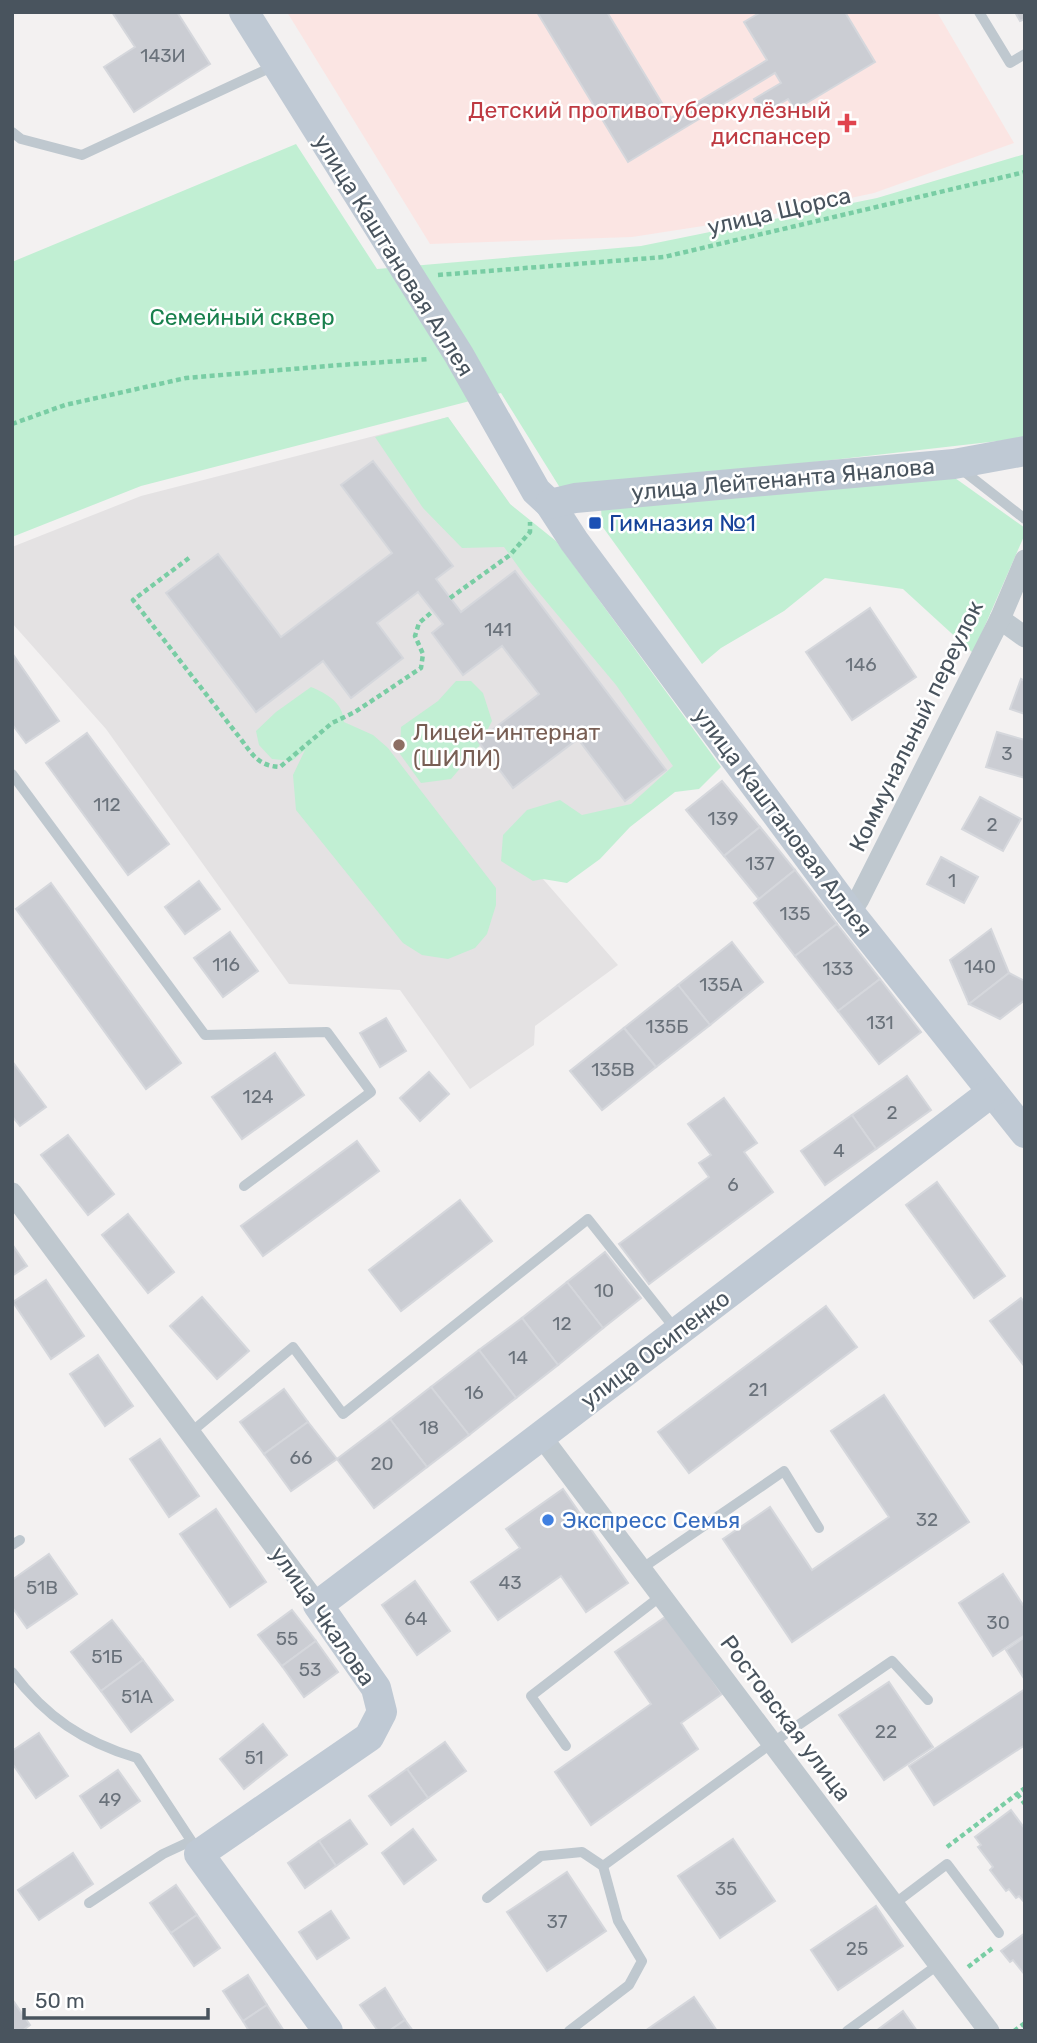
<svg xmlns="http://www.w3.org/2000/svg" width="1037" height="2043" viewBox="0 0 1037 2043" font-family="Rubik,sans-serif">
  <rect width="100%" height="100%" fill="#f3f1f1"/>
  <polygon fill="#e4e2e3" points="448,417 693,760 543,879 618,965 535,1026 534,1045 470,1089 400,990 289,984 106,729 12,623 12,547 141,496"/>
  <g fill="#fbe5e3">
    <polygon points="287,12 537,12 628,162 775,73 781,83 754,99 763,114 788,99 796,110 875,62 845,12 937,12 1014,143 874,193 761,217 632,237 430,244"/>
    <polygon points="607,12 761,12 744,23 767,60 671,118"/>
  </g>
  <g fill="#c1efd3">
    <polygon points="296,144 377,269 641,246 877,198 1025,154 1025,438 562,491 501,393 141,486 12,537 12,262"/>
    <polygon points="448,417 510,504 556,541 721,767 699,789 675,792 630,827 600,859 567,883 543,879 533,881 501,861 503,835 527,810 560,800 582,815 631,804 673,766 616,685 525,576 504,547 462,548 423,508 375,437"/>
    <polygon points="948,473 1025,528 1025,534 973,653 903,589 825,578 784,611 721,648 702,664 602,526 601,507"/>
    <polygon points="456,681 471,681 483,693 492,721 480,745 451,779 421,783 400,754 401,727 438,701"/>
    <path d="M311 687C328 694 343 703 344 722L373 735 388 748 496 888V905L487 934 475 948 448 959 422 955 403 943 296 810 293 775 305 750 292 761 272 759 259 745 256 731 276 712Z"/>
  </g>
  <g fill="#cbcdd3" stroke="#d5d7dc" stroke-width="2">
    <polygon points="112,12 177,12 210,64 134,112 104,67 135,47"/>
    <polygon points="537,12 607,12 671,118 767,60 744,22 761,12 845,12 875,62 795,110 788,99 763,114 754,99 781,83 775,73 628,162"/>
    <polygon points="1015,12 1025,12 1025,19 1020,21"/>
    <polygon points="373,461 453,566 436,579 461,612 515,571 666,770 625,801 578,739 513,788 478,741 539,694 502,646 463,675 432,633 443,624 418,592 377,623 403,658 351,698 323,661 256,712 166,593 218,554 281,637 392,553 341,485"/>
    <polygon points="870,608 916,677 852,720 806,652"/>
    <polygon points="12,653 59,721 26,743 12,724"/>
    <polygon points="1021,679 1025,681 1025,714 1010,709"/>
    <polygon points="997,732 1025,740 1025,778 986,767"/>
    <polygon points="87,733 169,844 128,875 46,763"/>
    <polygon points="722,781 760,827 724,856 686,810"/>
    <polygon points="980,797 1021,819 1003,851 962,829"/>
    <polygon points="760,827 795,870 759,899 724,856"/>
    <polygon points="941,857 978,877 964,903 927,884"/>
    <polygon points="795,870 837,924 795,956 754,903"/>
    <polygon points="199,881 220,909 185,934 165,907"/>
    <polygon points="51,883 181,1063 146,1089 16,909"/>
    <polygon points="837,924 880,979 838,1011 795,956"/>
    <polygon points="991,929 1009,973 969,1004 950,960"/>
    <polygon points="230,932 258,971 223,997 194,958"/>
    <polygon points="732,942 763,982 710,1025 678,985"/>
    <polygon points="1009,973 1025,981 1025,1000 1000,1019 969,1004"/>
    <polygon points="880,979 921,1032 879,1064 838,1011"/>
    <polygon points="678,985 710,1025 656,1067 624,1028"/>
    <polygon points="386,1018 406,1051 380,1067 360,1033"/>
    <polygon points="624,1028 656,1067 602,1110 570,1071"/>
    <polygon points="275,1053 304,1095 242,1139 212,1097"/>
    <polygon points="12,1061 46,1107 20,1126 12,1116"/>
    <polygon points="429,1072 449,1094 420,1121 400,1098"/>
    <polygon points="907,1076 931,1110 876,1149 852,1115"/>
    <polygon points="724,1098 757,1143 744,1152 773,1192 649,1284 619,1244 709,1177 699,1163 711,1155 688,1124"/>
    <polygon points="852,1115 876,1149 825,1185 801,1151"/>
    <polygon points="68,1135 114,1194 88,1215 41,1155"/>
    <polygon points="357,1141 379,1171 263,1256 241,1226"/>
    <polygon points="937,1182 1005,1276 974,1298 906,1205"/>
    <polygon points="460,1200 492,1241 401,1311 369,1270"/>
    <polygon points="128,1214 174,1272 148,1293 102,1235"/>
    <polygon points="12,1244 27,1266 12,1276"/>
    <polygon points="605,1252 641,1298 603,1328 567,1282"/>
    <polygon points="46,1280 84,1336 51,1359 13,1302"/>
    <polygon points="567,1282 603,1328 558,1365 522,1318"/>
    <polygon points="202,1297 249,1351 217,1379 170,1326"/>
    <polygon points="1021,1298 1025,1303 1025,1367 990,1321"/>
    <polygon points="826,1306 857,1347 689,1473 658,1432"/>
    <polygon points="522,1318 558,1365 516,1398 479,1350"/>
    <polygon points="479,1350 516,1398 469,1435 431,1387"/>
    <polygon points="98,1355 133,1406 105,1426 70,1374"/>
    <polygon points="431,1387 469,1435 427,1467 390,1419"/>
    <polygon points="284,1389 308,1422 264,1454 240,1422"/>
    <polygon points="884,1395 969,1522 792,1642 723,1539 770,1507 812,1570 889,1517 831,1431"/>
    <polygon points="390,1419 427,1467 374,1508 337,1459"/>
    <polygon points="308,1422 337,1459 291,1491 264,1454"/>
    <polygon points="160,1439 199,1496 169,1517 130,1459"/>
    <polygon points="563,1489 628,1583 586,1612 561,1576 498,1620 471,1582 520,1548 506,1529"/>
    <polygon points="216,1509 266,1582 230,1607 180,1534"/>
    <polygon points="49,1554 77,1594 27,1628 12,1607 12,1580"/>
    <polygon points="1003,1574 1025,1608 1025,1635 993,1656 959,1603"/>
    <polygon points="415,1581 450,1631 417,1655 382,1605"/>
    <polygon points="292,1610 316,1641 282,1666 258,1635"/>
    <polygon points="668,1615 722,1694 681,1723 698,1749 591,1825 555,1772 651,1704 615,1652"/>
    <polygon points="112,1620 143,1660 101,1691 71,1652"/>
    <polygon points="1025,1637 1025,1680 1006,1650"/>
    <polygon points="316,1641 338,1672 304,1697 282,1666"/>
    <polygon points="143,1660 173,1700 131,1732 101,1691"/>
    <polygon points="889,1682 933,1747 884,1780 839,1715"/>
    <polygon points="1025,1689 1025,1745 934,1805 909,1766"/>
    <polygon points="263,1724 287,1755 244,1789 220,1759"/>
    <polygon points="39,1733 68,1776 36,1798 12,1763 12,1751"/>
    <polygon points="445,1742 466,1771 428,1798 407,1769"/>
    <polygon points="407,1769 428,1798 391,1825 369,1796"/>
    <polygon points="118,1770 140,1801 101,1828 80,1796"/>
    <polygon points="1011,1810 1025,1829 1025,1903 1019,1896 1016,1898 1009,1889 1006,1891 990,1870 993,1867 978,1847 981,1845 975,1837"/>
    <polygon points="350,1820 367,1844 336,1866 319,1841"/>
    <polygon points="413,1829 436,1860 404,1884 382,1853"/>
    <polygon points="733,1839 775,1901 720,1938 678,1876"/>
    <polygon points="319,1841 336,1866 305,1888 288,1863"/>
    <polygon points="73,1853 93,1884 39,1920 18,1890"/>
    <polygon points="567,1872 606,1931 547,1971 507,1912"/>
    <polygon points="176,1885 197,1915 171,1933 150,1903"/>
    <polygon points="876,1906 903,1946 838,1990 811,1950"/>
    <polygon points="331,1911 349,1938 317,1959 299,1932"/>
    <polygon points="197,1915 220,1948 194,1966 171,1933"/>
    <polygon points="1025,1933 1025,1975 1013,1960 1010,1962 1001,1951"/>
    <polygon points="248,1975 267,2005 243,2021 223,1991"/>
    <polygon points="385,1988 405,2020 389,2031 378,2031 360,2005"/>
    <polygon points="694,1997 717,2031 645,2031"/>
    <polygon points="12,1999 30,2025 22,2031 12,2031"/>
    <polygon points="267,2005 284,2031 249,2031 243,2021"/>
    <polygon points="903,2011 917,2031 876,2031"/>
    <polygon points="405,2020 413,2031 389,2031"/>
  </g>
  <g fill="none" stroke-linecap="round" stroke-linejoin="round">
    <g stroke="#79cda4" stroke-width="4.5" stroke-dasharray="5 3.5" stroke-linecap="butt">
      <polyline points="438,275 664,257 1025,172"/>
      <polyline points="12,424 65,405 186,378 340,365 430,359"/>
      <path d="M189 558 133 600 240 738C252 754 258 766 280 767L332 723 355 712 421 668 423 654 415 636 419 623 433 611"/>
      <polyline points="450,598 510,555 530,532 530,522"/>
      <polyline points="1017,1794 1025,1804"/>
      <polyline points="947,1847 1025,1788"/>
      <polyline points="968,1967 994,1947"/>
      <polyline points="1014,2031 1025,2023"/>
    </g>
    <g stroke="#bfc8cf" stroke-width="10">
      <polyline points="979,12 1010,63 1025,54"/>
      <polyline points="12,132 21,139 82,155 276,65"/>
      <polyline points="961,469 1025,519"/>
      <polyline points="12,774 205,1035 327,1032 371,1092 244,1186"/>
      <polyline points="190,1433 293,1347 343,1414 588,1219 676,1330"/>
      <polyline points="12,1545 20,1540"/>
      <polyline points="641,1569 784,1471 819,1528"/>
      <path d="M12 1672C46 1717 83 1742 137 1758L198 1851"/>
      <polyline points="566,1746 531,1696 661,1596"/>
      <polyline points="487,1898 541,1856 582,1852 603,1866 772,1743 892,1661 928,1700"/>
      <polyline points="89,1903 163,1854 191,1841"/>
      <polyline points="894,1904 947,1864 999,1933"/>
      <polyline points="569,2031 629,1985 642,1961 618,1921 603,1866"/>
      <polyline points="847,2031 939,1964"/>
    </g>
    <g stroke="#bfc8cf" stroke-width="21">
      <polyline points="1000,619 1025,637"/>
      <polyline points="850,913 859,899 1000,619 1025,560"/>
      <polyline points="12,1193 318,1605"/>
      <polyline points="541,1436 989,2031"/>
    </g>
    <g stroke="#bfc9d4" stroke-width="30">
      <polyline points="244,12 459,355 536,491 550,504 574,541 850,913 1025,1133"/>
      <polyline points="550,504 575,498 954,464 1025,451"/>
      <polyline points="328,2031 199,1854 369,1737 382,1712 376,1688 318,1605 541,1436 992,1092"/>
    </g>
  </g>
  <path fill="#e0444e" stroke="#fff" stroke-width="2.5" d="M843.5 112.5h7v7h7v7h-7v7h-7v-7h-7v-7h7z"/>
  <rect fill="#1a4fb4" stroke="#fff" stroke-width="2.5" x="588" y="516" width="14" height="14" rx="3.5"/>
  <circle fill="#8d6e63" stroke="#fff" stroke-width="2.5" cx="399" cy="745" r="7"/>
  <circle fill="#3f7fe0" stroke="#fff" stroke-width="2.5" cx="548" cy="1520" r="7"/>
  <g text-anchor="middle" stroke-width="5" stroke-linejoin="round" paint-order="stroke">
    <g font-size="19" fill="#6a727b">
      <text x="163" y="62">143И</text>
      <text x="498" y="636">141</text>
      <text x="861" y="671">146</text>
      <text x="1007" y="760">3</text>
      <text x="107" y="811">112</text>
      <text x="723" y="825">139</text>
      <text x="992" y="831">2</text>
      <text x="760" y="870">137</text>
      <text x="952" y="887">1</text>
      <text x="795" y="920">135</text>
      <text x="226" y="971">116</text>
      <text x="980" y="973">140</text>
      <text x="838" y="975">133</text>
      <text x="721" y="991">135А</text>
      <text x="880" y="1029">131</text>
      <text x="667" y="1033">135Б</text>
      <text x="613" y="1076">135В</text>
      <text x="258" y="1103">124</text>
      <text x="892" y="1119">2</text>
      <text x="839" y="1157">4</text>
      <text x="733" y="1191">6</text>
      <text x="604" y="1297">10</text>
      <text x="562" y="1330">12</text>
      <text x="518" y="1364">14</text>
      <text x="758" y="1396">21</text>
      <text x="474" y="1399">16</text>
      <text x="429" y="1434">18</text>
      <text x="301" y="1464">66</text>
      <text x="382" y="1470">20</text>
      <text x="927" y="1526">32</text>
      <text x="510" y="1589">43</text>
      <text x="42" y="1594">51В</text>
      <text x="416" y="1625">64</text>
      <text x="998" y="1629">30</text>
      <text x="287" y="1645">55</text>
      <text x="107" y="1663">51Б</text>
      <text x="310" y="1676">53</text>
      <text x="137" y="1703">51А</text>
      <text x="886" y="1738">22</text>
      <text x="254" y="1764">51</text>
      <text x="110" y="1806">49</text>
      <text x="726" y="1895">35</text>
      <text x="557" y="1928">37</text>
      <text x="857" y="1955">25</text>
    </g>
    <g font-size="23" fill="#be3a42" stroke="#fff" text-anchor="end">
      <text x="831" y="118">Детский противотуберкулёзный<tspan x="831" dy="26">диспансер</tspan></text>
    </g>
    <g font-size="23" fill="#49545e" stroke="#fff">
      <text transform="translate(779 211) rotate(-13)" y="8">улица Щорса</text>
      <text transform="translate(394 255) rotate(58)" y="8">улица Каштановая Аллея</text>
      <text transform="translate(783 479) rotate(-5)" y="8">улица Лейтенанта Яналова</text>
      <text transform="translate(916 726) rotate(-64)" y="8">Коммунальный переулок</text>
      <text transform="translate(783 822) rotate(53)" y="8">улица Каштановая Аллея</text>
      <text transform="translate(655 1349) rotate(-37)" y="8">улица Осипенко</text>
      <text transform="translate(323 1616) rotate(55)" y="8">улица Чкалова</text>
      <text transform="translate(786 1718) rotate(53)" y="8">Ростовская улица</text>
    </g>
    <g font-size="23" fill="#19804d" stroke="#fff">
      <text x="242" y="325">Семейный сквер</text>
    </g>
    <g font-size="23" fill="#164399" stroke="#fff" text-anchor="start">
      <text x="609" y="531">Гимназия №1</text>
    </g>
    <g font-size="23" fill="#785e54" stroke="#fff" text-anchor="start">
      <text x="413" y="740">Лицей-интернат<tspan x="413" dy="26">(ШИЛИ)</tspan></text>
    </g>
    <g font-size="23" fill="#366cbe" stroke="#fff" text-anchor="start">
      <text x="562" y="1528">Экспресс Семья</text>
    </g>
  </g>
  <rect width="1037" height="2043" fill="none" stroke="#49545e" stroke-width="28"/>
  <path d="M24 2008v10h184v-10" fill="none" stroke="#49545e" stroke-width="3.5"/>
  <text x="35" y="2008" font-size="21" fill="#49545e" stroke="#ffffff" stroke-width="5" paint-order="stroke">50 m</text>
</svg>
